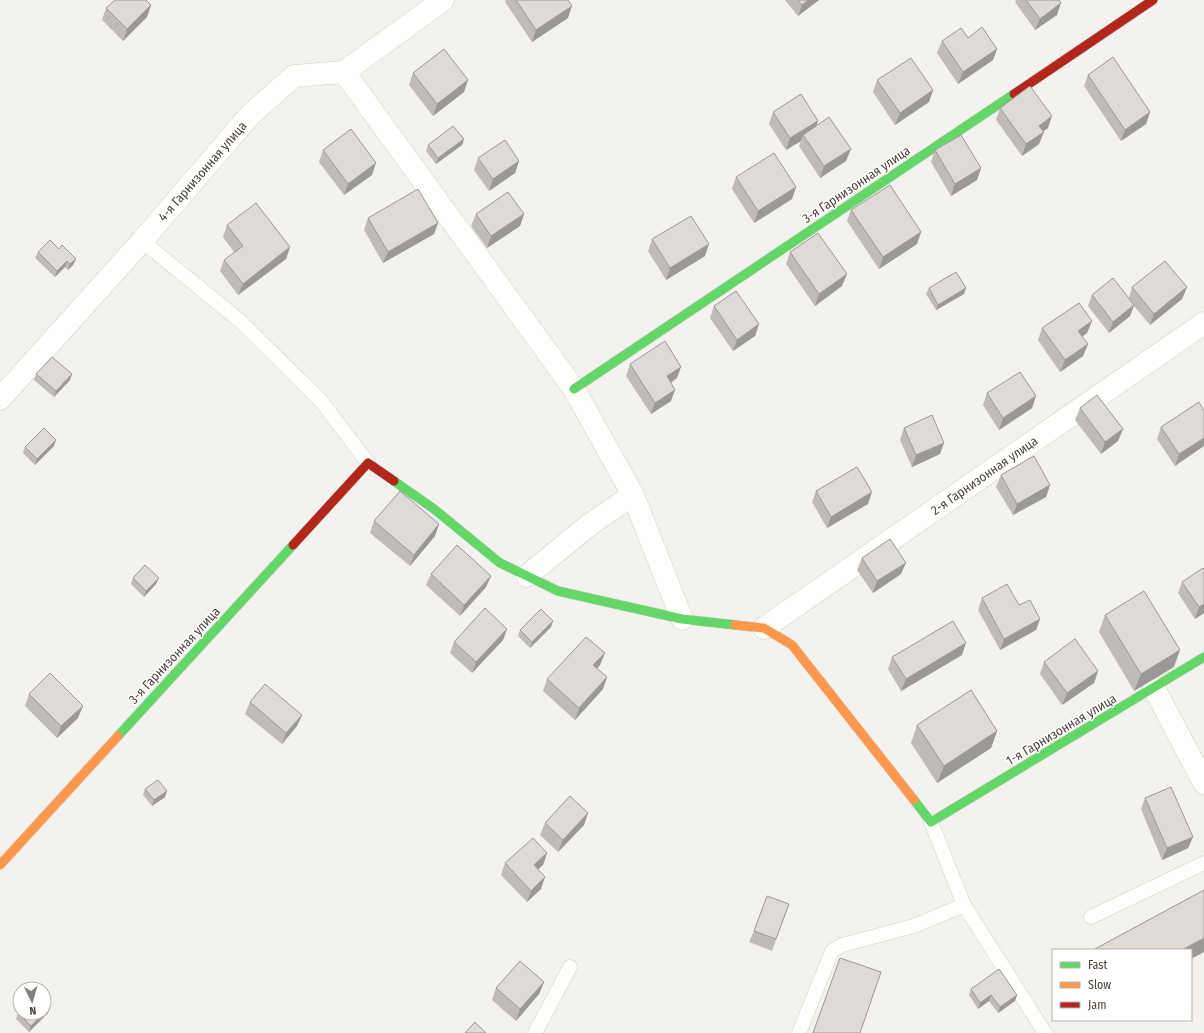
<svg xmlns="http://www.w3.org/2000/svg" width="1204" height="1033" viewBox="0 0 1204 1033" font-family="'Fira Sans Condensed',sans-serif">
  <rect width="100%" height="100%" fill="#f4f2ee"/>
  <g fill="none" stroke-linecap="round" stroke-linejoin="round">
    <defs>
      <g id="lane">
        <polyline points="142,241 239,320 321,401 368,463"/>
        <polyline points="964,905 1045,1033"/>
        <polyline points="1091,917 1204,863"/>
        <polyline points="535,1033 570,967"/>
        <polyline points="799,1033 832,951 842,945 914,926 964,905 931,822"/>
      </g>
      <g id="street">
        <polyline points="344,72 574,389 633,495 682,619"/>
        <polyline points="0,399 142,241 251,114 294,76 344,72 443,0"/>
        <polyline points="527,576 589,525 633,495"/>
        <polyline points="764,628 1204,323"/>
        <polyline points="1154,688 1204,783"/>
      </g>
      <g id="fast">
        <polyline points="574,389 1014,94"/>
        <polyline points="394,481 434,509 500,563 558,591 682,619 735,625"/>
        <polyline points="118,736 293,545"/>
        <polyline points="914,800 931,822 1204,657"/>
      </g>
      <g id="slow">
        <polyline points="735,625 764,628 792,645 914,800"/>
        <polyline points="0,865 118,736"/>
      </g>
      <g id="jam">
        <polyline points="1014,94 1153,0"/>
        <polyline points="293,545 368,463 394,481"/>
      </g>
    </defs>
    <use href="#lane" stroke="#d2d0cb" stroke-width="15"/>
    <use href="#street" stroke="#d2d0cb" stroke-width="23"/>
    <use href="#fast" stroke="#d3cfc5" stroke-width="10"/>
    <use href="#slow" stroke="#d3cfc5" stroke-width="10"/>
    <use href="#jam" stroke="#d3cfc5" stroke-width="10"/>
    <use href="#lane" stroke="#fdfdfc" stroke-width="14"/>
    <use href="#street" stroke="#fdfdfc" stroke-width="22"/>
    <use href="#fast" stroke="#63d668" stroke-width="9"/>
    <use href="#slow" stroke="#ff974d" stroke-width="9"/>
    <use href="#jam" stroke="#b3261e" stroke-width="9"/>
  </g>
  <g fill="#bfbcb8">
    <polygon points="506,0 568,0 568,18 532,42 505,2"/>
    <polygon points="785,0 819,0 798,16"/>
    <polygon points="1016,0 1059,0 1057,15 1035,30 1015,2"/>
    <polygon points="151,5 147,17 123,41 102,20 106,8"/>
    <polygon points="968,38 997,49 993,60 958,84 937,53 942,41"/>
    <polygon points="413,73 464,92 433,116 409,85"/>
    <polygon points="1088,75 1150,112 1146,124 1121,141 1084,86"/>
    <polygon points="877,80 933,90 929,102 895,125 873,92"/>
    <polygon points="1000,108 1048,128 1043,131 1039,144 1022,156 996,120"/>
    <polygon points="773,112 818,121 816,126 846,161 820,178 799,146 801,141 786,150 769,124"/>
    <polygon points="464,139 462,145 436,164 426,151 428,145"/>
    <polygon points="323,150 372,175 344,195 319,162"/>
    <polygon points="935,150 981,168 977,180 951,196 931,162"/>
    <polygon points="478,158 519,161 515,173 489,191 474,170"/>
    <polygon points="736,177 796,187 792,199 754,223 732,189"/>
    <polygon points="851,210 921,232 917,244 879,269 847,221"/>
    <polygon points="476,214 524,214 520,226 487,248 471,226"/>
    <polygon points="368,218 438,223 434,234 383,263 364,230"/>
    <polygon points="227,225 290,247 286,259 238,295 220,271 224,260 234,252 223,237"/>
    <polygon points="652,239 705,256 666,280 648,251"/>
    <polygon points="59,249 76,259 73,265 68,270 65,267 55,277 35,258 38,252"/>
    <polygon points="790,252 842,286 815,306 786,264"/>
    <polygon points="1132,287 1187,287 1182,299 1150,325 1134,306 1130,316 1109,333 1088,306 1092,295 1129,298"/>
    <polygon points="929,288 964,294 936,310 926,294"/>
    <polygon points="714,306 759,324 755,336 733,351 710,318"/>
    <polygon points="1092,321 1087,333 1082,337 1088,344 1083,356 1060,372 1038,340 1042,328"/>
    <polygon points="630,364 677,378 671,383 671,401 651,414 626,376"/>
    <polygon points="36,374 70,380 54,397 34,380"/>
    <polygon points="987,393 1036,396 1032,408 999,430 983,405"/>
    <polygon points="1080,408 1123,429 1118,441 1101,454 1075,420"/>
    <polygon points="1204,411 1175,466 1157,439 1161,427"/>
    <polygon points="904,428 940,454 912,467 900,440"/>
    <polygon points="54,446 35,465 23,453 25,447"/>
    <polygon points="1001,475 1050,485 1046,497 1013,515 996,487"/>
    <polygon points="816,491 868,504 827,528 812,502"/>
    <polygon points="374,521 439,524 435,536 410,566 370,533"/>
    <polygon points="862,558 901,574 873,593 857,570"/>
    <polygon points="1204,569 1204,613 1195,619 1178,593 1182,582"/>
    <polygon points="431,574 491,576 486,587 460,616 426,585"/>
    <polygon points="133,578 156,584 144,597 131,584"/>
    <polygon points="982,598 1019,605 1040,619 1036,630 1000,650 978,610"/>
    <polygon points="1105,615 1174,667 1134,691 1099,632"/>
    <polygon points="551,627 530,648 518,636 520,630"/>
    <polygon points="507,629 503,640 472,673 450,653 454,642"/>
    <polygon points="962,655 901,691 888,669 892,657"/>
    <polygon points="1044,662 1098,671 1094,683 1062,705 1040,674"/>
    <polygon points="600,665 597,669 607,677 603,689 575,720 543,691 547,679"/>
    <polygon points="29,694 78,718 57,738 25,706"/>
    <polygon points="250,702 302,715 297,726 282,744 245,714"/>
    <polygon points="917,725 997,731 991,748 937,783 911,743"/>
    <polygon points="145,789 165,797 152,806 143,795"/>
    <polygon points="1145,798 1193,837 1188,848 1162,860 1141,809"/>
    <polygon points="588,813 584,825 558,852 540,835 545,823"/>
    <polygon points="547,853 543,865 538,869 541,889 527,902 501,875 505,863"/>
    <polygon points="789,904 772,951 749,942 754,931"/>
    <polygon points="544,982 539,994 516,1021 492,1000 496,988"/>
    <polygon points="971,989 1017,995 1015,1001 998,1013 989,1001 978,1009 969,995"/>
    <polygon points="50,1007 48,1013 29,1032 16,1019 18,1013"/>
  </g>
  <g fill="#9b9996">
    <polygon points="808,0 819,0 798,16 802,5"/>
    <polygon points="1061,3 1057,15 1035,30 1040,19"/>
    <polygon points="151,5 147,17 123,41 127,29"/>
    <polygon points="572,6 568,18 532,42 536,30"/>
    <polygon points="997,49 993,60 958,84 963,72"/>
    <polygon points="468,80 464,92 433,116 437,104"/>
    <polygon points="933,90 929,102 895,125 900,113"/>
    <polygon points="1150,112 1146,124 1121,141 1125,130"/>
    <polygon points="1052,116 1048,128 1035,137 1039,126"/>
    <polygon points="818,121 814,133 803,135 801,141 786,150 790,138"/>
    <polygon points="1044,132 1039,144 1022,156 1026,144"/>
    <polygon points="464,139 462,145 436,164 438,158"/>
    <polygon points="851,149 846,161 820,178 824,166"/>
    <polygon points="519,161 515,173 489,191 493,179"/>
    <polygon points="376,163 372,175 344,195 348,184"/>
    <polygon points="981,168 977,180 951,196 955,184"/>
    <polygon points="796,187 792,199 754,223 758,211"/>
    <polygon points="524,214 520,226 487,248 491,236"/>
    <polygon points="438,223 434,234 383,263 388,252"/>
    <polygon points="921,232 917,244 879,269 883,257"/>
    <polygon points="709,244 705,256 666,280 670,268"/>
    <polygon points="290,247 286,259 238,295 243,284"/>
    <polygon points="76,259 73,265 68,270 70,264"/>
    <polygon points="67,261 65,267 55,277 57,271"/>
    <polygon points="847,274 842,286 815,306 819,294"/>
    <polygon points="1187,287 1182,299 1150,325 1154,314"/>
    <polygon points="966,288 964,294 936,310 938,305"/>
    <polygon points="1134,305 1130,316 1109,333 1113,322"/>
    <polygon points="1092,321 1087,333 1074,342 1078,331"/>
    <polygon points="759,324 755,336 733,351 737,340"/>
    <polygon points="1088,344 1083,356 1060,372 1065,360"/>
    <polygon points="681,367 677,378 662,388 667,376"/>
    <polygon points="72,374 70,380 54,397 56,391"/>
    <polygon points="675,390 671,401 651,414 655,403"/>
    <polygon points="1036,396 1032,408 999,430 1003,418"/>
    <polygon points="1123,429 1118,441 1101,454 1105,442"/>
    <polygon points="1204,438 1204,446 1175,466 1179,454"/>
    <polygon points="56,440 54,446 35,465 37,459"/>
    <polygon points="944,443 940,454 912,467 916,455"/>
    <polygon points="1050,485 1046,497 1013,515 1017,504"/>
    <polygon points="872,492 868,504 827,528 831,517"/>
    <polygon points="439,524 435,536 410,566 414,555"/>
    <polygon points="906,563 901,574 873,593 877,581"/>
    <polygon points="491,576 486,587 460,616 464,605"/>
    <polygon points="159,578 156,584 144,597 146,591"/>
    <polygon points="1204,604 1204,613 1195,619 1199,607"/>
    <polygon points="1040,619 1036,630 1000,650 1004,639"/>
    <polygon points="553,621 551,627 530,648 532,642"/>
    <polygon points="507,629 503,640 472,673 476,662"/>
    <polygon points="966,643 962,655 901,691 906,679"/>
    <polygon points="1180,650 1174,667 1134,691 1141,674"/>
    <polygon points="605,653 600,665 589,677 593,665"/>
    <polygon points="1098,671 1094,683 1062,705 1067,693"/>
    <polygon points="607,677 603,689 575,720 579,708"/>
    <polygon points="83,706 78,718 57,738 61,726"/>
    <polygon points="302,715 297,726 282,744 286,733"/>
    <polygon points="997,731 991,748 937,783 944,766"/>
    <polygon points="167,791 165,797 152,806 154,800"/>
    <polygon points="588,813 584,825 558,852 563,840"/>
    <polygon points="1193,837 1188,848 1162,860 1167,848"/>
    <polygon points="547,853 543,865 530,877 534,865"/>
    <polygon points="545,877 541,889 527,902 531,891"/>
    <polygon points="1204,938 1204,952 1191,959 1191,950 1182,950"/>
    <polygon points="544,982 539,994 516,1021 520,1009"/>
    <polygon points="991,995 989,1001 978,1009 980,1003"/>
    <polygon points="1017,995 1015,1001 998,1013 1000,1007"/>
    <polygon points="50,1007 48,1013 29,1032 31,1026"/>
  </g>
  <g fill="#dedbd6" stroke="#9b9996">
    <polygon points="115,0 146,0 151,5 127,29 106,8"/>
    <polygon points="516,0 568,0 572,6 536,30"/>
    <polygon points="798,0 808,0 802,5"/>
    <polygon points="1026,0 1059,0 1061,3 1040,19"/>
    <polygon points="982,27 997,49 963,72 942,41 961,28 968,38"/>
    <polygon points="444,49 468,80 437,104 413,73"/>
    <polygon points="1113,57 1150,112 1125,130 1088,75"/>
    <polygon points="911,58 933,90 900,113 877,80"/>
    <polygon points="1030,86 1052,116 1039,126 1044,132 1026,144 1000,108"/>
    <polygon points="801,94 818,121 790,138 773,112"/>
    <polygon points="829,117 851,149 824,166 803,135"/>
    <polygon points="453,126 464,139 438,158 428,145"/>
    <polygon points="351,129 376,163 348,184 323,150"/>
    <polygon points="961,135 981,168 955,184 935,150"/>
    <polygon points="505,140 519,161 493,179 478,158"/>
    <polygon points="774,153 796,187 758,211 736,177"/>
    <polygon points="890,185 921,232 883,257 851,210"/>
    <polygon points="418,189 438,223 388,252 368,218"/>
    <polygon points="508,192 524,214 491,236 476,214"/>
    <polygon points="256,203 290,247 243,284 224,260 243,246 227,225"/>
    <polygon points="691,216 709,244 670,268 652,239"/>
    <polygon points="818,233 847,274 819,294 790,252"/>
    <polygon points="50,240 59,249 62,245 76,259 70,264 67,261 57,271 38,252"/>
    <polygon points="1165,261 1187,287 1154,314 1132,287"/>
    <polygon points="956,272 966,288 938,305 929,288"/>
    <polygon points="1113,278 1134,305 1113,322 1092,295"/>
    <polygon points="736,291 759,324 737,340 714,306"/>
    <polygon points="1079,303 1092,321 1078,331 1088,344 1065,360 1042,328"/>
    <polygon points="665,341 681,367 667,376 675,390 655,403 630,364"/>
    <polygon points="52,357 72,374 56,391 36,374"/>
    <polygon points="1020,372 1036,396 1003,418 987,393"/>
    <polygon points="1097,395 1123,429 1105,442 1080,408"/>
    <polygon points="1199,402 1204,411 1204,438 1179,454 1161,427"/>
    <polygon points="932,415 944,443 916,455 904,428"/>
    <polygon points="44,428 56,440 37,459 25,447"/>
    <polygon points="1034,456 1050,485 1017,504 1001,475"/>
    <polygon points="857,467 872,492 831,517 816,491"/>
    <polygon points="400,491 439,524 414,555 374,521"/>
    <polygon points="890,539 906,563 877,581 862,558"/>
    <polygon points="457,545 491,576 464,605 431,574"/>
    <polygon points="145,565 159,578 146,591 133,578"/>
    <polygon points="1203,568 1204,569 1204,604 1199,607 1182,582"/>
    <polygon points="1007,584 1019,605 1030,600 1040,619 1004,639 982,598"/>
    <polygon points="1144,591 1180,650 1141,674 1105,615"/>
    <polygon points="485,608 507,629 476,662 454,642"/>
    <polygon points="541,609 553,621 532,642 520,630"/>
    <polygon points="953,621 966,643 906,679 892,657"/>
    <polygon points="586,637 605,653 593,665 607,677 579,708 547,679"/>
    <polygon points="1075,639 1098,671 1067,693 1044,662"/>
    <polygon points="50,673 83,706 61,726 29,694"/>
    <polygon points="265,684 302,715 286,733 250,702"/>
    <polygon points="971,690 997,731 944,766 917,725"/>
    <polygon points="158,780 167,791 154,800 145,789"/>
    <polygon points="1171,787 1193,837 1167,848 1145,798"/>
    <polygon points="570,796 588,813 563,840 545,823"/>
    <polygon points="533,838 547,853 534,865 545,877 531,891 505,863"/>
    <polygon points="1204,890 1204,938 1182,950 1093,950"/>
    <polygon points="767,896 789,904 776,939 754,931"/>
    <polygon points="840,958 881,972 860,1033 813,1033"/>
    <polygon points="520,961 544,982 520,1009 496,988"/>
    <polygon points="999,969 1017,995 1000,1007 991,995 980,1003 971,989"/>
    <polygon points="44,1001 50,1007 31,1026 18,1013 20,1012 20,1013 44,1013"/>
    <polygon points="475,1022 486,1033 465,1033"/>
  </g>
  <g text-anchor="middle" stroke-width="3" stroke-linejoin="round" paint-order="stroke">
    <g font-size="13" fill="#4b4439" stroke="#fff">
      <text transform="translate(202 171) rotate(-49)" y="5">4-я Гарнизонная улица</text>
      <text transform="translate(856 184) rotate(-34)" y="5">3-я Гарнизонная улица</text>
      <text transform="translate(984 475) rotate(-35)" y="5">2-я Гарнизонная улица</text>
      <text transform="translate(174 655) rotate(-47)" y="5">3-я Гарнизонная улица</text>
      <text transform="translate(1061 729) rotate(-31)" y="5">1-я Гарнизонная улица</text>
    </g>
  </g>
  <rect x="1052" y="949" width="140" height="72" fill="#ffffff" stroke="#b7b4b0"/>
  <rect x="1060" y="962" width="20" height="6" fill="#63d668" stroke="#b7b4b0"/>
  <text x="1088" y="969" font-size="12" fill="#4b4439">Fast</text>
  <rect x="1060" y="982" width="20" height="6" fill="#ff974d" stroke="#b7b4b0"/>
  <text x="1088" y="989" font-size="12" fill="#4b4439">Slow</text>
  <rect x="1060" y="1002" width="20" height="6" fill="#b3261e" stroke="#b7b4b0"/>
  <text x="1088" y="1009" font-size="12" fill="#4b4439">Jam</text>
  <g transform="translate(32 1001) rotate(175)"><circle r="19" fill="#ffffff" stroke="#b7b4b0"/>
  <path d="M0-3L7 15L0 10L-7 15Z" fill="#868178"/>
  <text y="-6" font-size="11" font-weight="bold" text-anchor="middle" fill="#4b4439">N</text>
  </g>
</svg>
